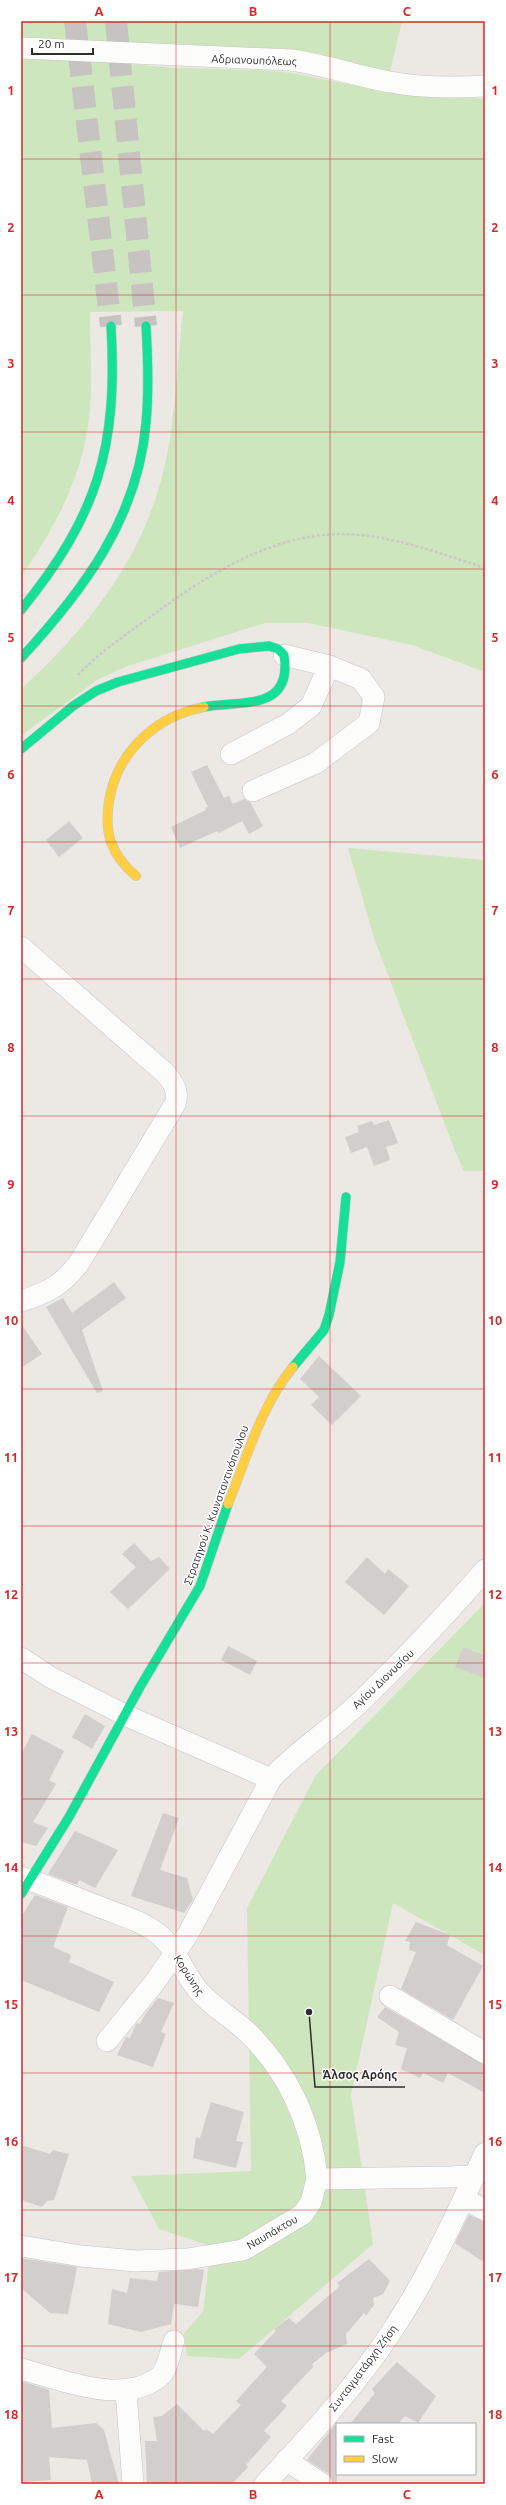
<svg xmlns="http://www.w3.org/2000/svg" width="506" height="2505" viewBox="0 0 506 2505" font-family="Ubuntu,sans-serif">
  <rect width="100%" height="100%" fill="#ece8e4"/>
  <g fill="#cee6be">
    <polygon points="21,21 402,21 389,76 21,42"/>
    <path d="M21 59 107 62 176 68 261 70 292 73 400 94 485 99V672L412 645 308 623H265L125 667 97 680 21 736V689C79 637 132 572 156 497 176 438 176 372 183 311L90 312C90 347 93 384 89 419 82 478 54 529 21 577Z"/>
    <polygon points="348,848 485,860 485,1171 464,1171 455,1151 375,941"/>
    <polygon points="485,1603 485,1955 393,1903 351,2095 373,2244 239,2359 187,2356 184,2333 203,2312 211,2246 159,2229 131,2176 251,2171 247,1908 316,1775"/>
  </g>
  <g fill="#d1cecb">
    <polygon points="207,765 224,798 229,796 233,804 244,799 250,802 263,826 249,834 242,821 219,833 217,831 180,848 171,827 206,810 205,808 208,807 191,772"/>
    <polygon points="69,821 83,838 59,857 46,840"/>
    <polygon points="389,1120 398,1143 386,1147 390,1160 374,1166 367,1147 351,1153 345,1137 359,1132 357,1126 372,1121 374,1125"/>
    <polygon points="114,1282 126,1298 82,1330 103,1391 97,1393 46,1307 63,1298 72,1313"/>
    <polygon points="21,1324 42,1354 21,1368"/>
    <polygon points="319,1356 361,1396 332,1425 311,1405 319,1397 300,1379"/>
    <polygon points="134,1543 151,1561 159,1557 170,1569 128,1609 110,1592 136,1567 122,1554"/>
    <polygon points="367,1557 385,1574 388,1569 409,1586 384,1615 345,1582"/>
    <polygon points="228,1646 257,1661 250,1675 221,1660"/>
    <polygon points="463,1647 485,1656 485,1678 455,1667"/>
    <polygon points="85,1714 105,1726 92,1749 72,1737"/>
    <polygon points="32,1734 64,1751 49,1780 56,1784 33,1822 48,1828 36,1846 21,1842 21,1754"/>
    <polygon points="163,1813 179,1818 160,1870 187,1878 193,1900 184,1913 131,1896"/>
    <polygon points="75,1831 118,1850 95,1888 79,1880 77,1885 48,1874"/>
    <polygon points="35,1895 68,1907 53,1947 71,1955 69,1962 114,1982 99,2012 21,1980 21,1917"/>
    <polygon points="416,1922 450,1935 447,1945 483,1966 453,2020 401,1989 416,1952 409,1950 410,1942 405,1941"/>
    <polygon points="158,1998 174,2003 161,2032 166,2034 153,2067 117,2055 126,2037 130,2038 135,2026 137,2023 140,2024 146,2013"/>
    <polygon points="385,2007 485,2065 485,2093 448,2073 443,2083 423,2073 420,2078 401,2069 407,2048 395,2045 399,2032 377,2017"/>
    <polygon points="211,2102 244,2112 236,2141 243,2142 236,2168 193,2158 196,2137 200,2138"/>
    <polygon points="21,2145 50,2154 53,2150 69,2154 54,2200 47,2201 42,2207 21,2200"/>
    <polygon points="469,2215 485,2222 485,2263 455,2243"/>
    <polygon points="21,2258 77,2267 68,2314 50,2313 21,2288"/>
    <polygon points="369,2259 390,2281 383,2294 373,2298 374,2305 366,2316 364,2313 346,2334 347,2344 326,2353 312,2364 313,2367 281,2401 287,2406 264,2431 271,2437 246,2465 248,2467 232,2484 147,2484 145,2441 157,2441 153,2417 162,2416 177,2404 204,2431 207,2429 213,2434 241,2405 236,2401 267,2367 254,2354 276,2331 274,2329 289,2318 296,2324 340,2286 337,2283"/>
    <polygon points="198,2269 204,2270 198,2307 174,2304 171,2324 141,2332 108,2324 112,2289 127,2293 130,2278 157,2281 159,2272"/>
    <polygon points="397,2362 436,2396 418,2423 405,2416 398,2424 350,2424 375,2393 372,2389"/>
    <polygon points="21,2381 49,2390 52,2428 96,2423 104,2430 119,2484 92,2484 87,2460 49,2457 51,2480 23,2482"/>
    <polygon points="337,2422 337,2484 334,2484 329,2474 307,2460"/>
  </g>
  <g fill="none" stroke-linecap="round" stroke-linejoin="round">
    <g stroke="#c6c3c0" stroke-width="22" stroke-dasharray="22 11" stroke-linecap="butt">
      <polyline points="75,21 111,326"/>
      <polyline points="116,21 146,326"/>
    </g>
    <defs>
      <g id="street">
        <path d="M21 48 292 60C325 65 357 76 390 82 422 88 453 88 485 86"/>
        <polyline points="231,754 288,724 311,706 329,666 284,655"/>
        <polyline points="253,791 316,763 369,723 374,697 361,679 329,666"/>
        <path d="M21 947 165 1073C174 1083 179 1091 175 1104L79 1263C61 1286 49 1292 21 1301"/>
        <polyline points="21,1658 50,1677 125,1715 271,1779"/>
        <path d="M21 1877C48 1886 74 1897 100 1907 120 1915 142 1921 158 1934 177 1948 183 1973 198 1990 212 2007 231 2017 246 2031 287 2070 312 2123 317 2179"/>
        <polyline points="390,1996 485,2053"/>
        <path d="M107 2041 155 1982 188 1934 271 1779C296 1751 329 1731 357 1705 402 1662 444 1617 485 1570"/>
        <polyline points="464,2199 485,2210"/>
        <polyline points="21,2246 81,2256 136,2261 187,2259 243,2250 303,2214 311,2202 317,2179 450,2177 469,2176 485,2171"/>
        <path d="M21 2369C60 2379 123 2406 159 2377 168 2370 170 2352 174 2341"/>
        <polyline points="126,2391 133,2484"/>
        <polyline points="286,2460 322,2484"/>
        <path d="M265 2484C305 2441 345 2398 379 2350 422 2290 454 2220 485 2153"/>
      </g>
      <g id="fast">
        <path d="M21 610C98 515 118 448 111 326"/>
        <path d="M21 658C83 591 138 518 146 423 149 391 148 359 146 326"/>
        <path d="M21 749 73 706 96 691 118 682 239 649 269 646 278 649 284 655C293 712 240 700 204 707"/>
        <polyline points="293,1367 324,1330 329,1315 340,1262 346,1197"/>
        <polyline points="21,1894 69,1817 140,1687 200,1586 228,1504"/>
      </g>
      <g id="slow">
        <path d="M136 876C111 855 104 833 109 801 117 752 156 716 204 707"/>
        <path d="M228 1504C247 1457 261 1406 293 1367"/>
      </g>
    </defs>
    <use href="#street" stroke="#c5c4c5" stroke-width="22"/>
    <use href="#fast" stroke="#c5c4c5" stroke-width="10"/>
    <use href="#slow" stroke="#c5c4c5" stroke-width="10"/>
    <path stroke="#c9c9c8" stroke-width="2.5" stroke-dasharray="3 2" stroke-linecap="butt" d="M78 675C102 649 133 630 161 609 214 571 273 535 340 534 389 534 439 553 485 568"/>
    <use href="#street" stroke="#fcfcfb" stroke-width="21"/>
    <use href="#fast" stroke="#16e098" stroke-width="9"/>
    <use href="#slow" stroke="#ffcf43" stroke-width="9"/>
  </g>
  <path fill="none" stroke="#d62828" stroke-width="1" stroke-opacity="0.55" d="M176 21V2484M330 21V2484M21 159H485M21 295H485M21 432H485M21 569H485M21 706H485M21 842H485M21 979H485M21 1116H485M21 1252H485M21 1389H485M21 1526H485M21 1663H485M21 1799H485M21 1936H485M21 2073H485M21 2210H485M21 2346H485"/>
  <g text-anchor="middle" stroke-width="3" stroke-linejoin="round" paint-order="stroke">
    <g font-size="11" fill="#2e2e2e" stroke="#fff">
      <text transform="translate(254 60) rotate(2)" y="4">Αδριανουπόλεως</text>
      <text transform="translate(216 1505) rotate(-70)" y="4">Στρατηγού Κ. Κωνσταντινόπουλου</text>
      <text transform="translate(383 1679) rotate(-44)" y="4">Αγίου Διονυσίου</text>
      <text transform="translate(189 1975) rotate(57)" y="4">Κορώνης</text>
      <text transform="translate(272 2232) rotate(-30)" y="4">Ναυπάκτου</text>
      <text transform="translate(363 2368) rotate(-53)" y="4">Συνταγματάρχη Ζήση</text>
    </g>
  </g>
  <path fill="none" stroke="#2e2e2e" stroke-width="1.5" d="M309 2012L315 2087H405"/>
  <circle fill="#2e2e2e" stroke="#fff" stroke-width="1.5" cx="309" cy="2012" r="4"/>
  <g font-size="12" text-anchor="middle" font-weight="bold" fill="#2e2e2e" stroke="#fff" stroke-width="3" stroke-linejoin="round" paint-order="stroke">
    <text x="360" y="2079">Άλσος Αρόης</text>
  </g>
  <rect width="506" height="2505" fill="none" stroke="#ffffff" stroke-width="44"/>
  <rect x="336" y="2423" width="140" height="52" fill="#ffffff" stroke="#ababab"/>
  <rect x="344" y="2436" width="20" height="6" fill="#16e098" stroke="#ababab"/>
  <text x="372" y="2443" font-size="12" fill="#2e2e2e">Fast</text>
  <rect x="344" y="2456" width="20" height="6" fill="#ffcf43" stroke="#ababab"/>
  <text x="372" y="2463" font-size="12" fill="#2e2e2e">Slow</text>
  <path d="M32 48v6h61v-6" fill="none" stroke="#2e2e2e" stroke-width="2"/>
  <text x="38" y="48" font-size="12" fill="#2e2e2e" stroke="#ffffff" stroke-width="3" paint-order="stroke">20 m</text>
  <rect x="22" y="22" width="462" height="2461" fill="none" stroke="#d62828" stroke-width="1.5"/>
  <g font-size="13" text-anchor="middle" font-weight="bold" fill="#d62828">
    <text x="99" y="16">A</text>
    <text x="253" y="16">B</text>
    <text x="407" y="16">C</text>
    <text x="11" y="95">1</text>
    <text x="495" y="95">1</text>
    <text x="11" y="232">2</text>
    <text x="495" y="232">2</text>
    <text x="11" y="368">3</text>
    <text x="495" y="368">3</text>
    <text x="11" y="505">4</text>
    <text x="495" y="505">4</text>
    <text x="11" y="642">5</text>
    <text x="495" y="642">5</text>
    <text x="11" y="779">6</text>
    <text x="495" y="779">6</text>
    <text x="11" y="915">7</text>
    <text x="495" y="915">7</text>
    <text x="11" y="1052">8</text>
    <text x="495" y="1052">8</text>
    <text x="11" y="1189">9</text>
    <text x="495" y="1189">9</text>
    <text x="11" y="1325">10</text>
    <text x="495" y="1325">10</text>
    <text x="11" y="1462">11</text>
    <text x="495" y="1462">11</text>
    <text x="11" y="1599">12</text>
    <text x="495" y="1599">12</text>
    <text x="11" y="1736">13</text>
    <text x="495" y="1736">13</text>
    <text x="11" y="1872">14</text>
    <text x="495" y="1872">14</text>
    <text x="11" y="2009">15</text>
    <text x="495" y="2009">15</text>
    <text x="11" y="2146">16</text>
    <text x="495" y="2146">16</text>
    <text x="11" y="2282">17</text>
    <text x="495" y="2282">17</text>
    <text x="11" y="2419">18</text>
    <text x="495" y="2419">18</text>
    <text x="99" y="2499">A</text>
    <text x="253" y="2499">B</text>
    <text x="407" y="2499">C</text>
  </g>
</svg>
